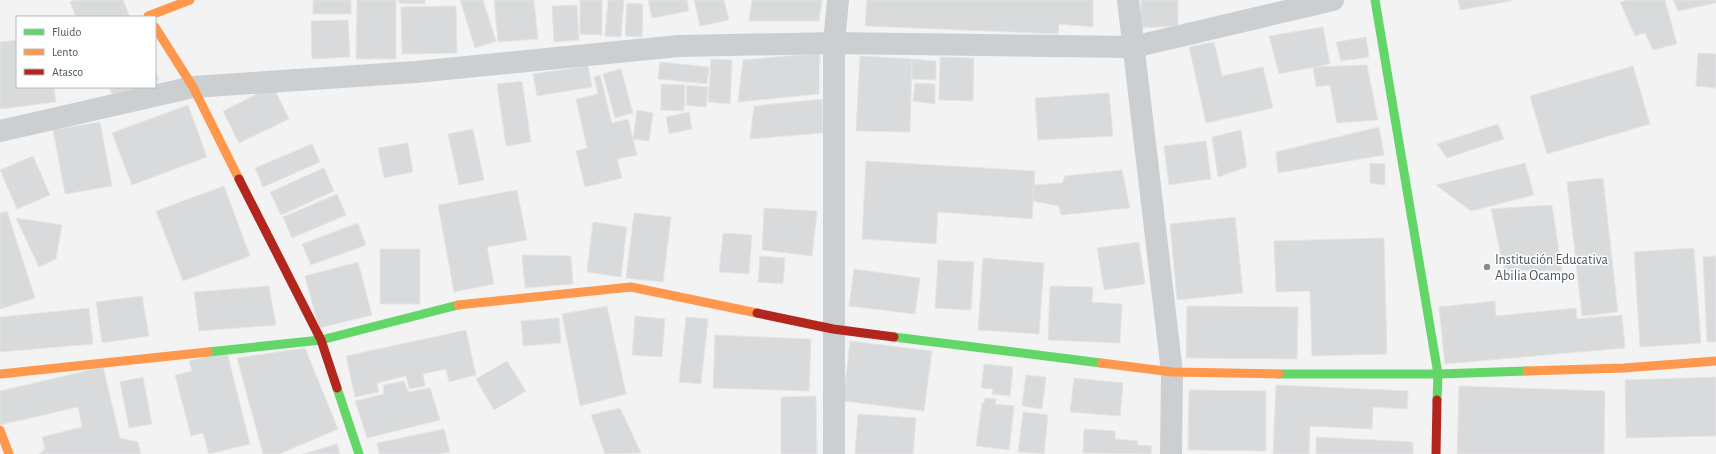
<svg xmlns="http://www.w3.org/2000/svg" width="1716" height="454" viewBox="0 0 1716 454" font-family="'Alegreya Sans',sans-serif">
  <rect width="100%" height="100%" fill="#f3f3f3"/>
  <g fill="#d9dadb" stroke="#e4e5e6">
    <polygon points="74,0 123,0 130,17 76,17 70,2"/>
    <rect x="313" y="0" width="38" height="14"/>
    <polygon points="357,0 396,0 396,59 356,59"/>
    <polygon points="399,0 425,0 425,4 399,3"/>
    <polygon points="460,0 483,0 496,41 475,48"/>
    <polygon points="494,0 534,0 538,39 498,42"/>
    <polygon points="580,0 602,0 602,35 580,34"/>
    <polygon points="608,0 624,0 621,37 605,36"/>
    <polygon points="648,0 687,0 689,11 652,18"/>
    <polygon points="694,0 724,0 729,20 700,26"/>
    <polygon points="752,0 822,0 819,21 749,21"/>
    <polygon points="867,0 1093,0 1093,27 1059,24 1058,34 865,26"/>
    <polygon points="1141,0 1178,0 1178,26 1140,28"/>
    <polygon points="1458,0 1511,0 1511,1 1460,10"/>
    <polygon points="1627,0 1665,0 1677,44 1653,50 1645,33 1635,36 1620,2"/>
    <polygon points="1673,0 1716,0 1716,3 1678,11"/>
    <polygon points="627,3 643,4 642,37 625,36"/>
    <polygon points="577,5 579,40 554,42 552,6"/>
    <polygon points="456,6 457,53 402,54 401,7"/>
    <polygon points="348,20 350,57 312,59 311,21"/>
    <polygon points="1323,27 1330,64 1279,74 1269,36"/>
    <polygon points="1366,37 1369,57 1341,61 1336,42"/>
    <polygon points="17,40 17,87 54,87 56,102 0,109 0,42"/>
    <polygon points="1214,42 1222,76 1263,67 1273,108 1206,123 1189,47"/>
    <polygon points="820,53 819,94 738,102 743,60"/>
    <polygon points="1698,53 1716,54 1716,88 1696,86"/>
    <polygon points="860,56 912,59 910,132 856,131"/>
    <polygon points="940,57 974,58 973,101 939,100"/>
    <polygon points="711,59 732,60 730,104 708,102"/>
    <polygon points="912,59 936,61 936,80 912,79"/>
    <polygon points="660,62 709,67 707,84 658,79"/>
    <polygon points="1367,65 1378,120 1337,123 1330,85 1316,87 1313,67"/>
    <polygon points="588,66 592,87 537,96 533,74"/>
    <polygon points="1633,66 1650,124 1547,154 1530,96"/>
    <polygon points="621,69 633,113 615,118 603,74"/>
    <polygon points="155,70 159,80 155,82"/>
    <polygon points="600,75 612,123 628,119 637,155 617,159 622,178 585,187 576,151 587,148 576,99 598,94 594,77"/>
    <polygon points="522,81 531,142 506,146 497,84"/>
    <polygon points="915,83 935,84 935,104 913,101"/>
    <polygon points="661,84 685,85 684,111 661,110"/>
    <polygon points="687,85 708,87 706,107 686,105"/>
    <polygon points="273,86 289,119 239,143 223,111"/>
    <polygon points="109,87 141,87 114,98"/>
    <polygon points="1109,93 1113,136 1038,140 1035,98"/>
    <polygon points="822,99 823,133 750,139 754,106"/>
    <polygon points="188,105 207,157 132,185 112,133"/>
    <polygon points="637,110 653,113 649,141 633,139"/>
    <polygon points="689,112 692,129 669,134 666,117"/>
    <polygon points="100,122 112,186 65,194 53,130"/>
    <polygon points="1498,124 1504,139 1447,158 1437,144"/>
    <polygon points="1379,127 1384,155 1278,173 1276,152"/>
    <polygon points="473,129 484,180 459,185 448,134"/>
    <polygon points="1241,130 1247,167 1218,177 1212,137"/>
    <polygon points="1206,141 1211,179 1169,185 1164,146"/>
    <polygon points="408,143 413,172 384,178 378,148"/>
    <polygon points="312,144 320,162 263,187 255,168"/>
    <polygon points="33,156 50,195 17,209 0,170"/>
    <polygon points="866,161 1035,171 1032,219 938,212 936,244 862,239"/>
    <polygon points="1370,163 1385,164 1385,185 1370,183"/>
    <polygon points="1525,163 1534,195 1471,211 1436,185"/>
    <polygon points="324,168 334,191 281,215 270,192"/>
    <polygon points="1122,170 1130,208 1061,215 1059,206 1033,201 1034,185 1062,183 1065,176"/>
    <polygon points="1603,178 1618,312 1582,316 1567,182"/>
    <polygon points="224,186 250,256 183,281 156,211"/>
    <polygon points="517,190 527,240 487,247 494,284 454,292 438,205"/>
    <polygon points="337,194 346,215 292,238 283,217"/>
    <polygon points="1552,205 1562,271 1504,270 1491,209"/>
    <polygon points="764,208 817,211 812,256 762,250"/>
    <polygon points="7,211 35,298 0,309 0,213"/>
    <polygon points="634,213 671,217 663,282 626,278"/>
    <polygon points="1235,217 1243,293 1177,300 1170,224"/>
    <polygon points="16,218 62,225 56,259 39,267"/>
    <polygon points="593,222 627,227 621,277 587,272"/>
    <polygon points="358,223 366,245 311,265 302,244"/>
    <polygon points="723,233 752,235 749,274 719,272"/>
    <polygon points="1384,238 1387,354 1312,356 1310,291 1276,292 1274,241"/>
    <polygon points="1139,242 1145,284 1104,290 1097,248"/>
    <polygon points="1694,248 1701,343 1640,347 1634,252"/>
    <rect x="380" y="249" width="40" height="55"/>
    <polygon points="522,255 571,256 573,284 525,288"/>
    <polygon points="760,256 785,258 783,284 758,282"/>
    <polygon points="1716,256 1716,342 1707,342 1703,257"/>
    <polygon points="983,258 1044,263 1039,334 978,330"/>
    <polygon points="938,260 974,262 971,310 935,308"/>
    <polygon points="358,262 372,315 319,328 305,276"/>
    <polygon points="854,269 920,278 915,314 849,306"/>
    <polygon points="269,286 276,325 199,331 194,292"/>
    <polygon points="1050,286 1093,287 1092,302 1122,304 1120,343 1048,340"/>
    <polygon points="142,296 149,336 102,343 96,302"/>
    <polygon points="1495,301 1496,316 1576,308 1577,319 1622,315 1625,348 1445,364 1439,307"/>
    <polygon points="607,306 626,394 580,406 562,314"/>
    <polygon points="1187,306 1298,307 1297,359 1186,358"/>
    <polygon points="89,308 93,344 0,352 0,317"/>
    <polygon points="635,316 665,319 662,357 632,355"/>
    <polygon points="686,317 708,319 701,384 679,382"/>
    <polygon points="559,318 561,343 523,346 521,321"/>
    <polygon points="466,330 476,375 449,382 446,369 423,374 425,386 409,389 406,376 377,383 379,392 355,397 346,356"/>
    <polygon points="715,335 811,339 809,391 713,388"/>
    <polygon points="850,341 932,351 924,411 843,401"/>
    <polygon points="305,348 338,429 279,454 263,454 237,358"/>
    <polygon points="227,352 250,444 209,454 203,433 191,436 175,375 192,371 189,361"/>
    <polygon points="507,361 526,391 494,410 476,379"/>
    <polygon points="984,364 1013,367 1010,396 992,394 993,389 981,388"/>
    <polygon points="103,367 120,438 138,442 141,454 39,454 45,449 42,437 82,427 78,407 0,425 0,391"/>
    <polygon points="1026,375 1046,377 1042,409 1022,406"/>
    <polygon points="143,377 152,424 129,428 120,382"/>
    <polygon points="1716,377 1716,436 1626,438 1625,380"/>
    <polygon points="1074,378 1123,383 1120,416 1070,412"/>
    <polygon points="404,381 408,392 430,388 440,420 367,438 355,401 384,394 383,385"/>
    <polygon points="1276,385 1408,391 1407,409 1373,407 1372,429 1310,426 1309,454 1273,454"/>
    <polygon points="1459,386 1605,391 1604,454 1457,454"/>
    <polygon points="1189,390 1266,391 1266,451 1188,450"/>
    <polygon points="816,396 817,454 781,454 781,397"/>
    <polygon points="985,398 996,399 995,404 1014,406 1009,450 976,446 982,403 984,403"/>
    <polygon points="620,408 641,453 605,454 591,415"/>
    <polygon points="1023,412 1048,415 1044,454 1018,452"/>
    <polygon points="858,414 916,418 913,454 855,454"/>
    <polygon points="444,429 450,452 439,454 379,454 377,443"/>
    <polygon points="1084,429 1115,431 1115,439 1138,441 1137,445 1152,446 1151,454 1083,453"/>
    <polygon points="1316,437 1413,442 1413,454 1316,454"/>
    <polygon points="337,444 340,454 303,454"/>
  </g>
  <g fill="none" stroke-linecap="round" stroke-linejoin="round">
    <g stroke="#cccfd1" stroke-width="22">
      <polyline points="1128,0 1172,372 1171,454"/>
      <polyline points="0,131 193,87 416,72 678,46 834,43 1133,47 1333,0"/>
      <polyline points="834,454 834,43 838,0"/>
    </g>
    <g stroke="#63d668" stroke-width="9">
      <polyline points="1375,0 1438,374 1437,400"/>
      <polyline points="894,337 1101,363"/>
      <polyline points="208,352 321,340 458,305"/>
      <polyline points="1279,374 1438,374 1527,371"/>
      <polyline points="337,388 359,454"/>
    </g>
    <g stroke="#ff974d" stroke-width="9">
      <polyline points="148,16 190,0"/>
      <polyline points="155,27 193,87 239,179"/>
      <polyline points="458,305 631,287 757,313"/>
      <polyline points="1101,363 1172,372 1279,374"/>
      <polyline points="1527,371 1624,368 1716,361"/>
      <polyline points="0,374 208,352"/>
      <polyline points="0,430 9,454"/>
    </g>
    <g stroke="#b3261e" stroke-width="9">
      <polyline points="239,179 321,340 337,388"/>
      <polyline points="757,313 833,329 894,337"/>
      <polyline points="1436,454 1437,400"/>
    </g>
  </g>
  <circle fill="#848d93" stroke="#fff" stroke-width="1.5" cx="1487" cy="267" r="4"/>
  <g text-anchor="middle" stroke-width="3" stroke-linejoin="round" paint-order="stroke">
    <g font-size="14" fill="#485660" stroke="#fff" text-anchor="start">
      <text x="1495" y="264">Institución Educativa<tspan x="1495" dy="16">Abilia Ocampo</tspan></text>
    </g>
  </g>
  <rect x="16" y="16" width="140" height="72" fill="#ffffff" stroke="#b6bbbf"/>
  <rect x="24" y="29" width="20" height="6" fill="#63d668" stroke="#b6bbbf"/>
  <text x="52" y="36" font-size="12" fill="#485660">Fluido</text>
  <rect x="24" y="49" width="20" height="6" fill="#ff974d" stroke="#b6bbbf"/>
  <text x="52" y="56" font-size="12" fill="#485660">Lento</text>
  <rect x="24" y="69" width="20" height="6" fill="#b3261e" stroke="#b6bbbf"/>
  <text x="52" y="76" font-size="12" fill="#485660">Atasco</text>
</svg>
